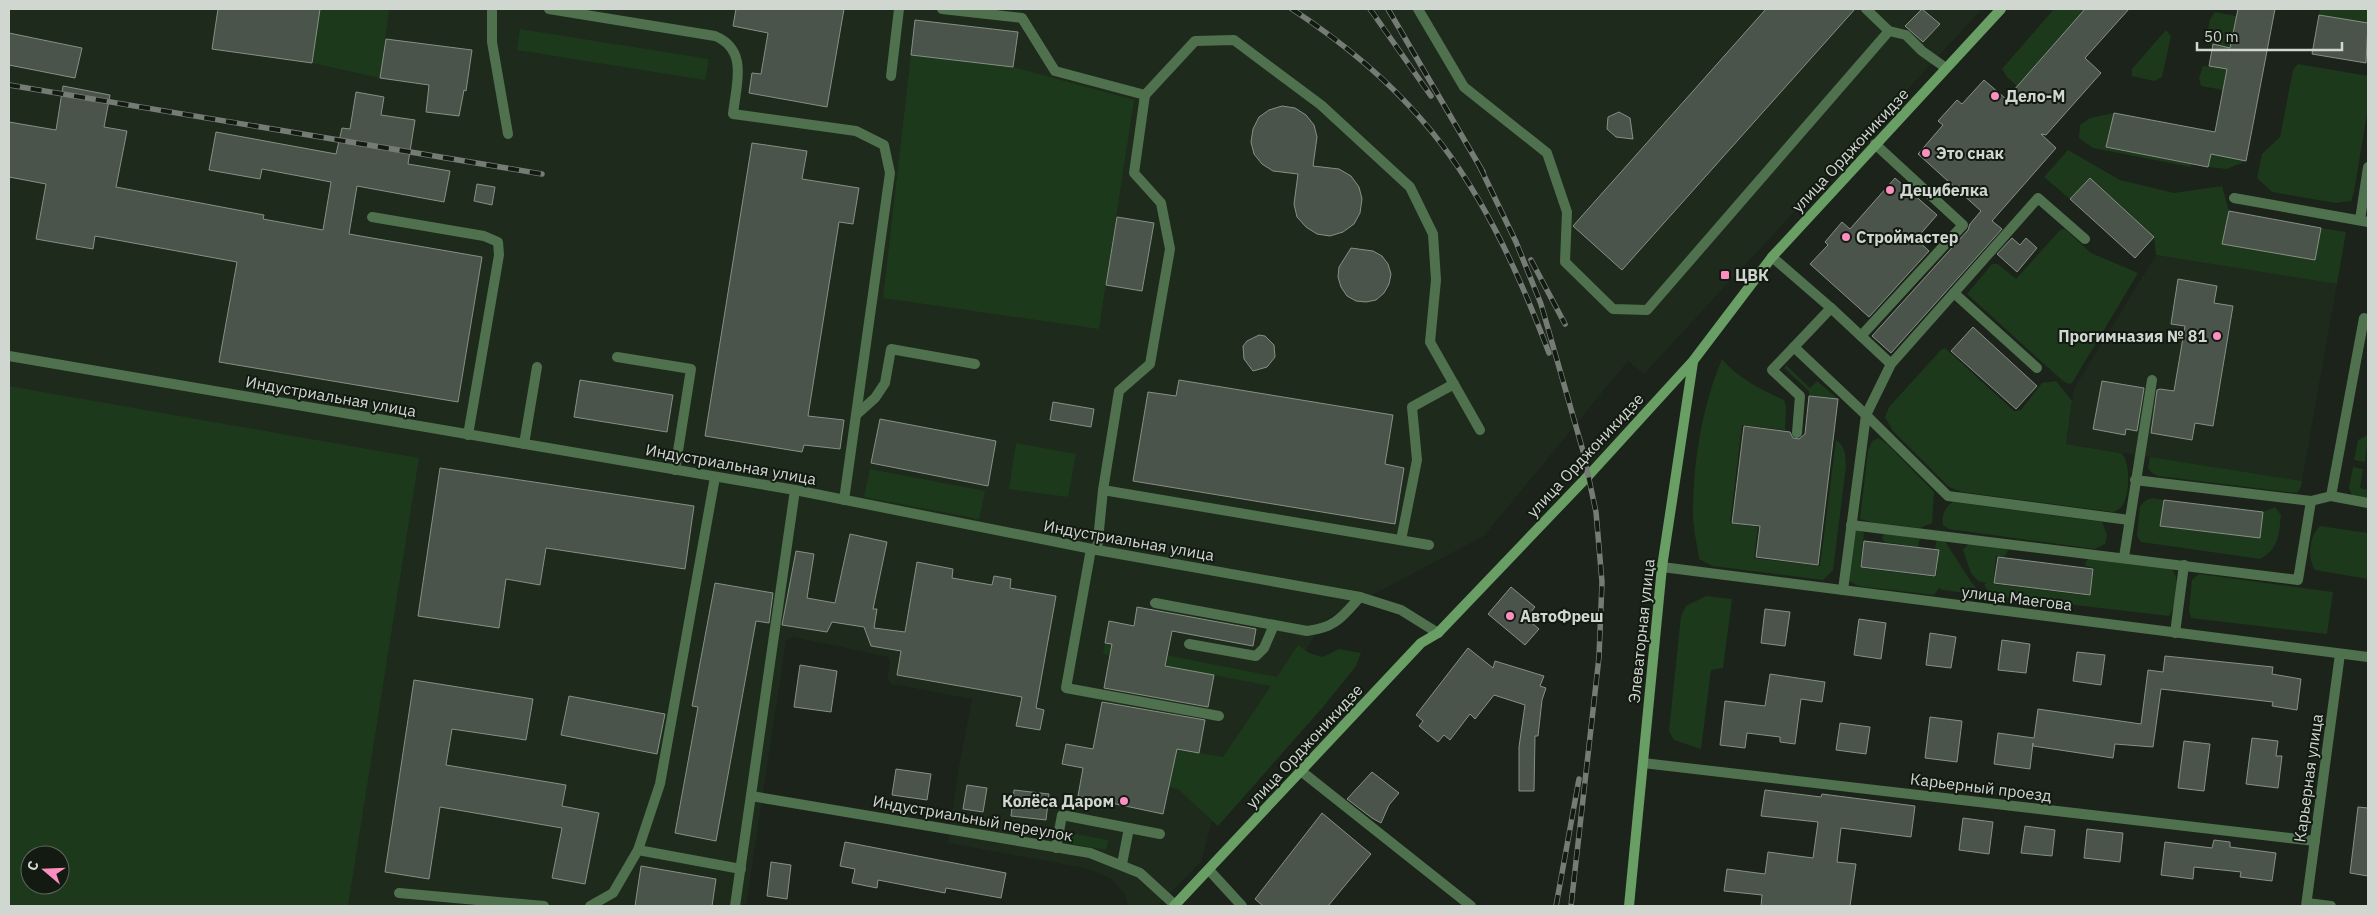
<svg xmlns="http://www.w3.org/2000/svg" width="2377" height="915" viewBox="0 0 2377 915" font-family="'IBM Plex Sans',sans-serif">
  <rect width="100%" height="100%" fill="#1b231b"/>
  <g fill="#1d2a1c" fill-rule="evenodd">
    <path d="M9 9H1982L1644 374 1628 361 1484 536 1325 620 1224 778 1201 862 1157 906H1128L1124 893 1110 878 1085 868 948 843 958 771 972 699 891 684 887 679 890 662 888 657 793 637 786 641 746 906H9ZM30 855H60V885H30Z"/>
    <polygon points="2156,255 2337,284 2302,481 2066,444 2074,388"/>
  </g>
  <g fill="#1d391b" fill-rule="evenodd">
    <polygon points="320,9 389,9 380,78 312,63"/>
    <polygon points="2054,9 2085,9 2017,86 2007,77 2002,69"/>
    <polygon points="2320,9 2368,9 2368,23 2319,15"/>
    <polygon points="2215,12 2272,23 2271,29 2235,23 2230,48 2208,44 2206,41 2210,19"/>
    <polygon points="520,29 709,59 705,80 517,50"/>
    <polygon points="2166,30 2171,36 2162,77 2154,81 2132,76 2132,69"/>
    <polygon points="911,55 1013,67 1134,100 1099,329 883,298"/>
    <polygon points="2298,64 2368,76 2368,108 2354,192 2351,201 2336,203 2272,192 2257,178 2262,154 2280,137 2293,70"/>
    <polygon points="2203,66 2227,69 2223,90 2201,86 2199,78"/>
    <polygon points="2114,113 2106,147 2192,164 2191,167 2093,148 2079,138 2080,125 2090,118"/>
    <polygon points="2068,150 2120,180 2174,193 2222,186 2229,211 2223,244 2314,260 2321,228 2346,232 2337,284 2156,255 2154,237 2090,178 2070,199 2044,177"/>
    <polygon points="2211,154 2246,161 2227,169 2208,167"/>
    <polygon points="2065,229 2091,253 2138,273 2072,383 2069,384 2063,381 1967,294 1992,264 1998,264 2016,279 2060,230"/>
    <path d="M1945 348 2014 411 2021 410 2042 383 2056 381 2072 401 2066 444 2121 453C2131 462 2130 494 2122 506 2120 509 2116 511 2113 512L1962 492 1949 487 1893 431 1885 417 1889 407 1941 350Z"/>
    <path d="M1722 359C1739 379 1760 389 1784 400L1786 407 1785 430 1742 425 1730 523 1758 527 1754 558 1820 566 1836 440 1842 445 1845 453 1846 466 1833 570 1823 580 1712 566 1699 559C1697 544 1693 528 1693 513 1693 462 1702 407 1722 359Z"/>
    <polygon points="1786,365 1810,388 1817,381 1838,399 1809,396 1809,391 1784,368"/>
    <path d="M9 386 419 458 348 906H9ZM30 855H60V885H30Z"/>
    <polygon points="2368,435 2365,462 2354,460 2358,440"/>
    <polygon points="1879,438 1887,444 1934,492 1932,523 1920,528 1871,522 1860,519 1868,451 1872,441"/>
    <polygon points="1016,443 1076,454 1068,497 1009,489"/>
    <polygon points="2150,457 2302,481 2301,487 2297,493 2158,476 2152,473 2148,468"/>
    <polygon points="2353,467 2363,469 2360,488 2368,490 2368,499 2352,495 2349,488"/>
    <polygon points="870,469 985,491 979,519 864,497"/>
    <path d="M2152 498 2164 500 2160 526 2260 538 2263 512 2275 507 2281 515C2279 534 2279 549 2260 559L2141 542 2137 536 2140 506 2146 500Z"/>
    <path d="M1953 502 2102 522 2107 535 2105 544 2095 549 1949 529 1943 525C1941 516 1945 507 1953 502Z"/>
    <path d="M2320 526 2368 533V579L2315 570C2307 558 2309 536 2320 526Z"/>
    <polygon points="1858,530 1864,533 1860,566 1861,568 1936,577 1939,550 1935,548 1937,538 1944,540 1972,583 1982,595 1942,590 1939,588 1934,595 1858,586 1849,581 1854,531"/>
    <polygon points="1886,532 1920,538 1918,547 1884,542 1882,537"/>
    <path d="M1968 544 2006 548 2008 551 2004 557 1996 556 1993 583 1994 584 2090 596 2094 568 2086 566 2085 563 2089 558 2171 569C2181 576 2177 607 2169 616L1990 595 1984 584 1987 583 1978 581 1971 573 1963 550Z"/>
    <polygon points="2199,574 2333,592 2327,634 2191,618 2189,611 2192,580"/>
    <polygon points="1706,596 1732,599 1723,668 1711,670 1701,749 1674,740 1669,731 1681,616 1686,606"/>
    <polygon points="1105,643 1277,677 1298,645 1309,653 1323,657 1339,649 1361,653 1356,666 1323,707 1218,826 1178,789 1169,787 1173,770 1092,753 1096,734 1223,757 1271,686 1103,654"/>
    <polygon points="1065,832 1108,840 1106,850 1063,842"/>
  </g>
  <g fill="#4b544a" stroke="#869085">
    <polygon points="218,9 320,9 312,63 212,49"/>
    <polygon points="736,9 844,9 827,107 749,93 752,73 761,74 768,33 733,26"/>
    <polygon points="1766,9 1855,9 1622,270 1573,226"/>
    <polygon points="1922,9 1940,24 1923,42 1905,26"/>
    <polygon points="2085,9 2129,9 2085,58 2101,73 2046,135 2041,134 2056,148 1992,221 2002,229 1891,353 1872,336 1968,230 1970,224 1981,211 1918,154 1943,125 1938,121 1957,100 1962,104 1984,80 2006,99"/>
    <polygon points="2238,9 2275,9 2246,161 2211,154 2208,167 2106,147 2114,113 2215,132 2227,69 2209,66 2213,44 2230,48"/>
    <polygon points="2319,15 2368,23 2366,63 2312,54"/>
    <polygon points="915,20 1018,32 1013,67 911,55"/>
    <polygon points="9,33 82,48 75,78 9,65"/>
    <polygon points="386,39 472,50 466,91 464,90 459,116 426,112 429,85 380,78"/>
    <polygon points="63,86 110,95 104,127 127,131 116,187 264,215 263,219 323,230 331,182 262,169 260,179 209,170 216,132 336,154 342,128 350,129 356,92 384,97 381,115 415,120 408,164 450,171 444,202 357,186 349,234 482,257 458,402 219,362 237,262 95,236 93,249 36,239 46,184 9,177 9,122 56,130"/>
    <polygon points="1282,106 1295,108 1306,115 1314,125 1317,137 1313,166 1339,169 1351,176 1359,187 1362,199 1360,213 1354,224 1343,232 1330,236 1317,234 1306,227 1297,217 1294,204 1298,174 1273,171 1262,164 1254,154 1251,142 1253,129 1259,117 1269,110"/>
    <polygon points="1619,112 1630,118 1633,139 1616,137 1607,129 1608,117"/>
    <polygon points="752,143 807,151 802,179 859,188 853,224 839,222 808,416 844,420 840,449 804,445 802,452 705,436"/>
    <polygon points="1895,178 1937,215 1916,239 1929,251 1869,317 1810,264 1828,245 1825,242 1842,222 1850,229"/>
    <polygon points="2090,178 2154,237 2135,258 2070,199"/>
    <polygon points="477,184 495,187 492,205 474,201"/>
    <polygon points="2229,211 2321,228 2315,260 2222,244"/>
    <polygon points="1117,217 1154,223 1142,291 1106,285"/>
    <polygon points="2012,238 2020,245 2026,238 2037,248 2017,272 1997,254"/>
    <polygon points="1351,248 1373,251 1382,256 1388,264 1391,274 1389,284 1384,293 1376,300 1366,302 1356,301 1347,296 1341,287 1338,277 1339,267"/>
    <polygon points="2178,279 2217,286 2214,303 2233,306 2213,426 2195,423 2192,440 2151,433 2157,390 2160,389 2174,391 2185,326 2171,324"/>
    <polygon points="1973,327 2037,386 2016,409 1951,351"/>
    <polygon points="1259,335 1265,336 1274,345 1275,357 1267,367 1253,371 1244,359 1243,346 1247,341"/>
    <polygon points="580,380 673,395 667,432 574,417"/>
    <polygon points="1179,380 1393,415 1385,464 1404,468 1395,524 1133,481 1148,392 1176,396"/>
    <polygon points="2102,381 2144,388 2137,431 2126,429 2125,435 2093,429"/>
    <polygon points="1809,396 1838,399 1818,565 1756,557 1760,526 1732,523 1744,426 1790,432 1793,438 1799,439 1805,434"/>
    <polygon points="1053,402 1094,409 1091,427 1050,420"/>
    <polygon points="880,419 996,441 988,486 871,463"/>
    <polygon points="440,468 694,506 685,569 546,548 540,585 506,579 499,628 418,616"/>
    <polygon points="2164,500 2263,512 2260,538 2160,526"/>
    <polygon points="850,534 887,542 873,609 877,609 874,628 905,632 917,562 953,569 952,578 992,585 994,576 1011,579 1010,588 1056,596 1036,708 1044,710 1040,730 1016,726 1022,697 897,675 901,651 871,646 864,627 832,622 827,632 782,625 796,551 814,554 807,598 835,603"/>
    <polygon points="1864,541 1939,550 1935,576 1861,567"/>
    <polygon points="1998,557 2093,569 2090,595 1994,583"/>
    <polygon points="715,583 773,593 769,623 756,621 716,841 675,833 698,707 692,706"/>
    <polygon points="1511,587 1535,607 1526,618 1539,629 1525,645 1488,614"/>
    <polygon points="1137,607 1256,629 1253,646 1172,631 1165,666 1214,675 1208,707 1104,688 1112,644 1105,643 1109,621 1134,626"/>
    <polygon points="1765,609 1790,612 1785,646 1761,643"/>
    <polygon points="1859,619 1886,623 1881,659 1854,655"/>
    <polygon points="1930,633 1956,637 1951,668 1926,665"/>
    <polygon points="2002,640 2030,644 2026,673 1998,670"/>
    <polygon points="1468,648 1493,668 1495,661 1544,676 1540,686 1546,688 1542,700 1538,736 1535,736 1534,791 1519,791 1519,747 1525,705 1494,695 1475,719 1470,714 1450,740 1444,735 1438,742 1419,726 1423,721 1416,715"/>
    <polygon points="2077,652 2105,655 2101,685 2073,681"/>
    <polygon points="2165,656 2273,667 2272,674 2301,679 2297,710 2272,706 2273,702 2161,689 2153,747 2115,744 2113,758 2033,746 2033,743 2030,769 1994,764 1998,733 2034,738 2038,709 2141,724 2148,670 2163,672"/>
    <polygon points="800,665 837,671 831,712 794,707"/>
    <polygon points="1770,674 1825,682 1822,702 1801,699 1795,744 1780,742 1780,737 1747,733 1745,748 1720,745 1725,701 1765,706"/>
    <polygon points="414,680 533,699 526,740 452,729 446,765 566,785 562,806 599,813 585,884 552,878 562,828 440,807 429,879 385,872"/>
    <polygon points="569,696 665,714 657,754 561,735"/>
    <polygon points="1102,702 1205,720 1199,753 1177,749 1163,814 1078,796 1083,768 1062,764 1066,744 1093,749"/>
    <polygon points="1930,717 1962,721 1957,762 1925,758"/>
    <polygon points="1840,723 1870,727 1866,754 1836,750"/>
    <polygon points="2252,738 2278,741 2276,756 2282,756 2278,788 2246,784"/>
    <polygon points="2184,741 2210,744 2204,791 2178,788"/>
    <polygon points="896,769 931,774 927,800 892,795"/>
    <polygon points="1372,772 1399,793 1389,805 1381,823 1372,818 1347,799"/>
    <polygon points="967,785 987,788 983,812 963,809"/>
    <polygon points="1014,790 1049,794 1046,820 1011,816"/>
    <polygon points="1765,790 1821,797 1822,794 1915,806 1911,837 1841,828 1837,862 1856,864 1850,906 1761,906 1762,895 1724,891 1727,869 1765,874 1768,852 1813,858 1818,822 1761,816"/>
    <polygon points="2358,807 2368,808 2368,876 2350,873"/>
    <polygon points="1322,813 1371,854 1328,906 1263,906 1255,899"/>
    <polygon points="1963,818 1993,822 1989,854 1959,850"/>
    <polygon points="2025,826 2055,830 2052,856 2021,853"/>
    <polygon points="2087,829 2123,833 2120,862 2084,858"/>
    <polygon points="2214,840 2230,842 2230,847 2276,853 2272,881 2240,877 2241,872 2194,867 2193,879 2161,875 2165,842 2212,848"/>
    <polygon points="845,842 1006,873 1001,898 946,888 945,893 878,880 877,888 852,883 855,869 840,866"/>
    <polygon points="771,862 791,865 787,899 767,896"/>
    <polygon points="641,866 716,879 712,906 635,906"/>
  </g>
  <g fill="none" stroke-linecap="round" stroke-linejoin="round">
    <g stroke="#50714d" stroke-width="10">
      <polyline points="492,9 492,42 508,134"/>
      <path d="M549 9 715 36C749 50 736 85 733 114L856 131 884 145 890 173 844 500"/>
      <polyline points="942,9 1022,18 1055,71 1145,95"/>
      <polyline points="1418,9 1464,87 1547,153 1567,212 1565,262 1613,309 1647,310 1889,31"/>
      <polyline points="1866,9 1889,31 1906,35 1922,51 1946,68"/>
      <polyline points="891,76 899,9"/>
      <polyline points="2234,198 2368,222"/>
      <polyline points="372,217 484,236 498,242 499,255 468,435"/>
      <polyline points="2360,220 2368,167"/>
      <polyline points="1772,257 1831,308"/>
      <polyline points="1954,293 2037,368"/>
      <polyline points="1861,336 1963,225 1875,144"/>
      <polyline points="1794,347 1772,370 1800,396 1797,433"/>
      <polyline points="617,357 691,369 675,470"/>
      <polyline points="1891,364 1831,308 1794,347 1866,415 1891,364 2038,198 2085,239"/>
      <polyline points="857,414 875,398 885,383 891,349 975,364"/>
      <polyline points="1866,415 1948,496 2129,520"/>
      <polyline points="524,444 537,367"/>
      <polyline points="2135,480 2311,501"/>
      <polyline points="2331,496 2368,503"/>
      <polyline points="1851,525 2298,580 2311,501 2331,496 2364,318"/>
      <polyline points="1401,540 1417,460 1412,407 1454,384"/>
      <polyline points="1429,545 1103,490 1119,391 1150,364 1170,249 1161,203 1134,173 1145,95 1195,41 1234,40 1321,105 1410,187 1433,234 1436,280 1430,342 1480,430"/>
      <polyline points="1091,549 1066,688 1219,716"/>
      <polyline points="1097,550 1103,490"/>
      <polyline points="2124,557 2152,380"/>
      <polyline points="1843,590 1866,415"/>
      <path d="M1155 603 1307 631C1335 628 1342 617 1360 597"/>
      <polyline points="2175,633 2184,565"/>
      <polyline points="1189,644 1256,656 1264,648 1274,625"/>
      <polyline points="1301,771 1471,906"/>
      <polyline points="751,796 1090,853 1140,873 1175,905"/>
      <polyline points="1056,848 1062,815 1160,834"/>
      <polyline points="638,850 741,869"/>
      <polyline points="1122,864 1129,828"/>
      <polyline points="1209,870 1242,906"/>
      <polyline points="399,893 544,906"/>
      <polyline points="2307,903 2331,906"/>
      <polyline points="590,906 613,893 638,850 660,784 715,477"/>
      <polyline points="735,906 795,490"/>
    </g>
    <g stroke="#50714d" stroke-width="10">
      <polyline points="9,356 795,490 1097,550 1360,597 1401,610 1438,633"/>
      <polyline points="1662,567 2368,657"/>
      <polyline points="1643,763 2315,841"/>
      <polyline points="2306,906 2340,654"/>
    </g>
    <g stroke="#699f65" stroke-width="10">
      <polyline points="1174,906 1421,643 1438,633 1589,475 1693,361 1772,257 2001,9"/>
      <polyline points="1629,906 1662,567 1693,362"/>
    </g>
    <defs>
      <g id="rail">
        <path d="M1292 9C1339 40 1384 76 1421 119 1480 186 1518 271 1549 353"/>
        <polyline points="1370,9 1431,96"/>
        <polyline points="1388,9 1483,172"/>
        <polyline points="9,85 542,174"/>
        <polyline points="1480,167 1516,242 1541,304 1583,451 1596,512 1602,582 1599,657 1571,906"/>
        <polyline points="1531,260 1565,324"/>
        <polyline points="1556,906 1579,779"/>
      </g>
    </defs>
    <use href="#rail" stroke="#757c75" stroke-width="5.5"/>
    <use href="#rail" stroke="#121a11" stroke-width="4" stroke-dasharray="11" stroke-linecap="butt"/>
  </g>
  <g fill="#fd8ec0" stroke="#121a11" stroke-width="2">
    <circle cx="1995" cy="96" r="5"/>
    <circle cx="1926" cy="153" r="5"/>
    <circle cx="1890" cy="190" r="5"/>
    <circle cx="1846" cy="237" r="5"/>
    <rect x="1720" y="270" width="10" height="10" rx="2.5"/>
    <circle cx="2217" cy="336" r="5"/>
    <circle cx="1510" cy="616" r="5"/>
    <circle cx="1124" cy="801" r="5"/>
  </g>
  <g text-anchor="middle" stroke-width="4" stroke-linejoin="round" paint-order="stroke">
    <g font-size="16" font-weight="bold" fill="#d0d6d0" stroke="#121a11" text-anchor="start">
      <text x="2005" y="102">Дело-М</text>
      <text x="1936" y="159">Это снак</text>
      <text x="1900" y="196">Децибелка</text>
      <text x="1856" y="243">Строймастер</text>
      <text x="1735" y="281">ЦВК</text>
      <text x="2207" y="342" text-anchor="end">Прогимназия № 81</text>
      <text x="1520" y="622">АвтоФреш</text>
      <text x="1114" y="807" text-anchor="end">Колёса Даром</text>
    </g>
    <g font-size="16" fill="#d0d6d0" stroke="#121a11">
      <text transform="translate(1850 150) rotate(-47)" y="6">улица Орджоникидзе</text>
      <text transform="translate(331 396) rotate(10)" y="6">Индустриальная улица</text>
      <text transform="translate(1585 455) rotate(-47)" y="6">улица Орджоникидзе</text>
      <text transform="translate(731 464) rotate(10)" y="6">Индустриальная улица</text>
      <text transform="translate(1129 540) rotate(10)" y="6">Индустриальная улица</text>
      <text transform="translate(2017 598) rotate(7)" y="6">улица Маегова</text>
      <text transform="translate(1641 631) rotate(-84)" y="6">Элеваторная улица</text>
      <text transform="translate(1304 746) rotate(-47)" y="6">улица Орджоникидзе</text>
      <text transform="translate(2308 778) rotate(-82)" y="6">Карьерная улица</text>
      <text transform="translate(1981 787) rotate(7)" y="6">Карьерный проезд</text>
      <text transform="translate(973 818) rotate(10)" y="6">Индустриальный переулок</text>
    </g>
  </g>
  <rect width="2377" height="915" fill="none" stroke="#d0d6d0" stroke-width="20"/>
  <g transform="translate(45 870) rotate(289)"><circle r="24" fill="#121a11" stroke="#5e655d"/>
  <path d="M0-4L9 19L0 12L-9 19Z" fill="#fd8ec0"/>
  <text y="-8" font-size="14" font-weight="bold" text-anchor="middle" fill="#d0d6d0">С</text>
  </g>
  <path d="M2197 42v8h145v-8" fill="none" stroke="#d0d6d0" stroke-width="2.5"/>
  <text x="2204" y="42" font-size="15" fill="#d0d6d0" stroke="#121a11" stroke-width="4" paint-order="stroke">50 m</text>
</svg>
